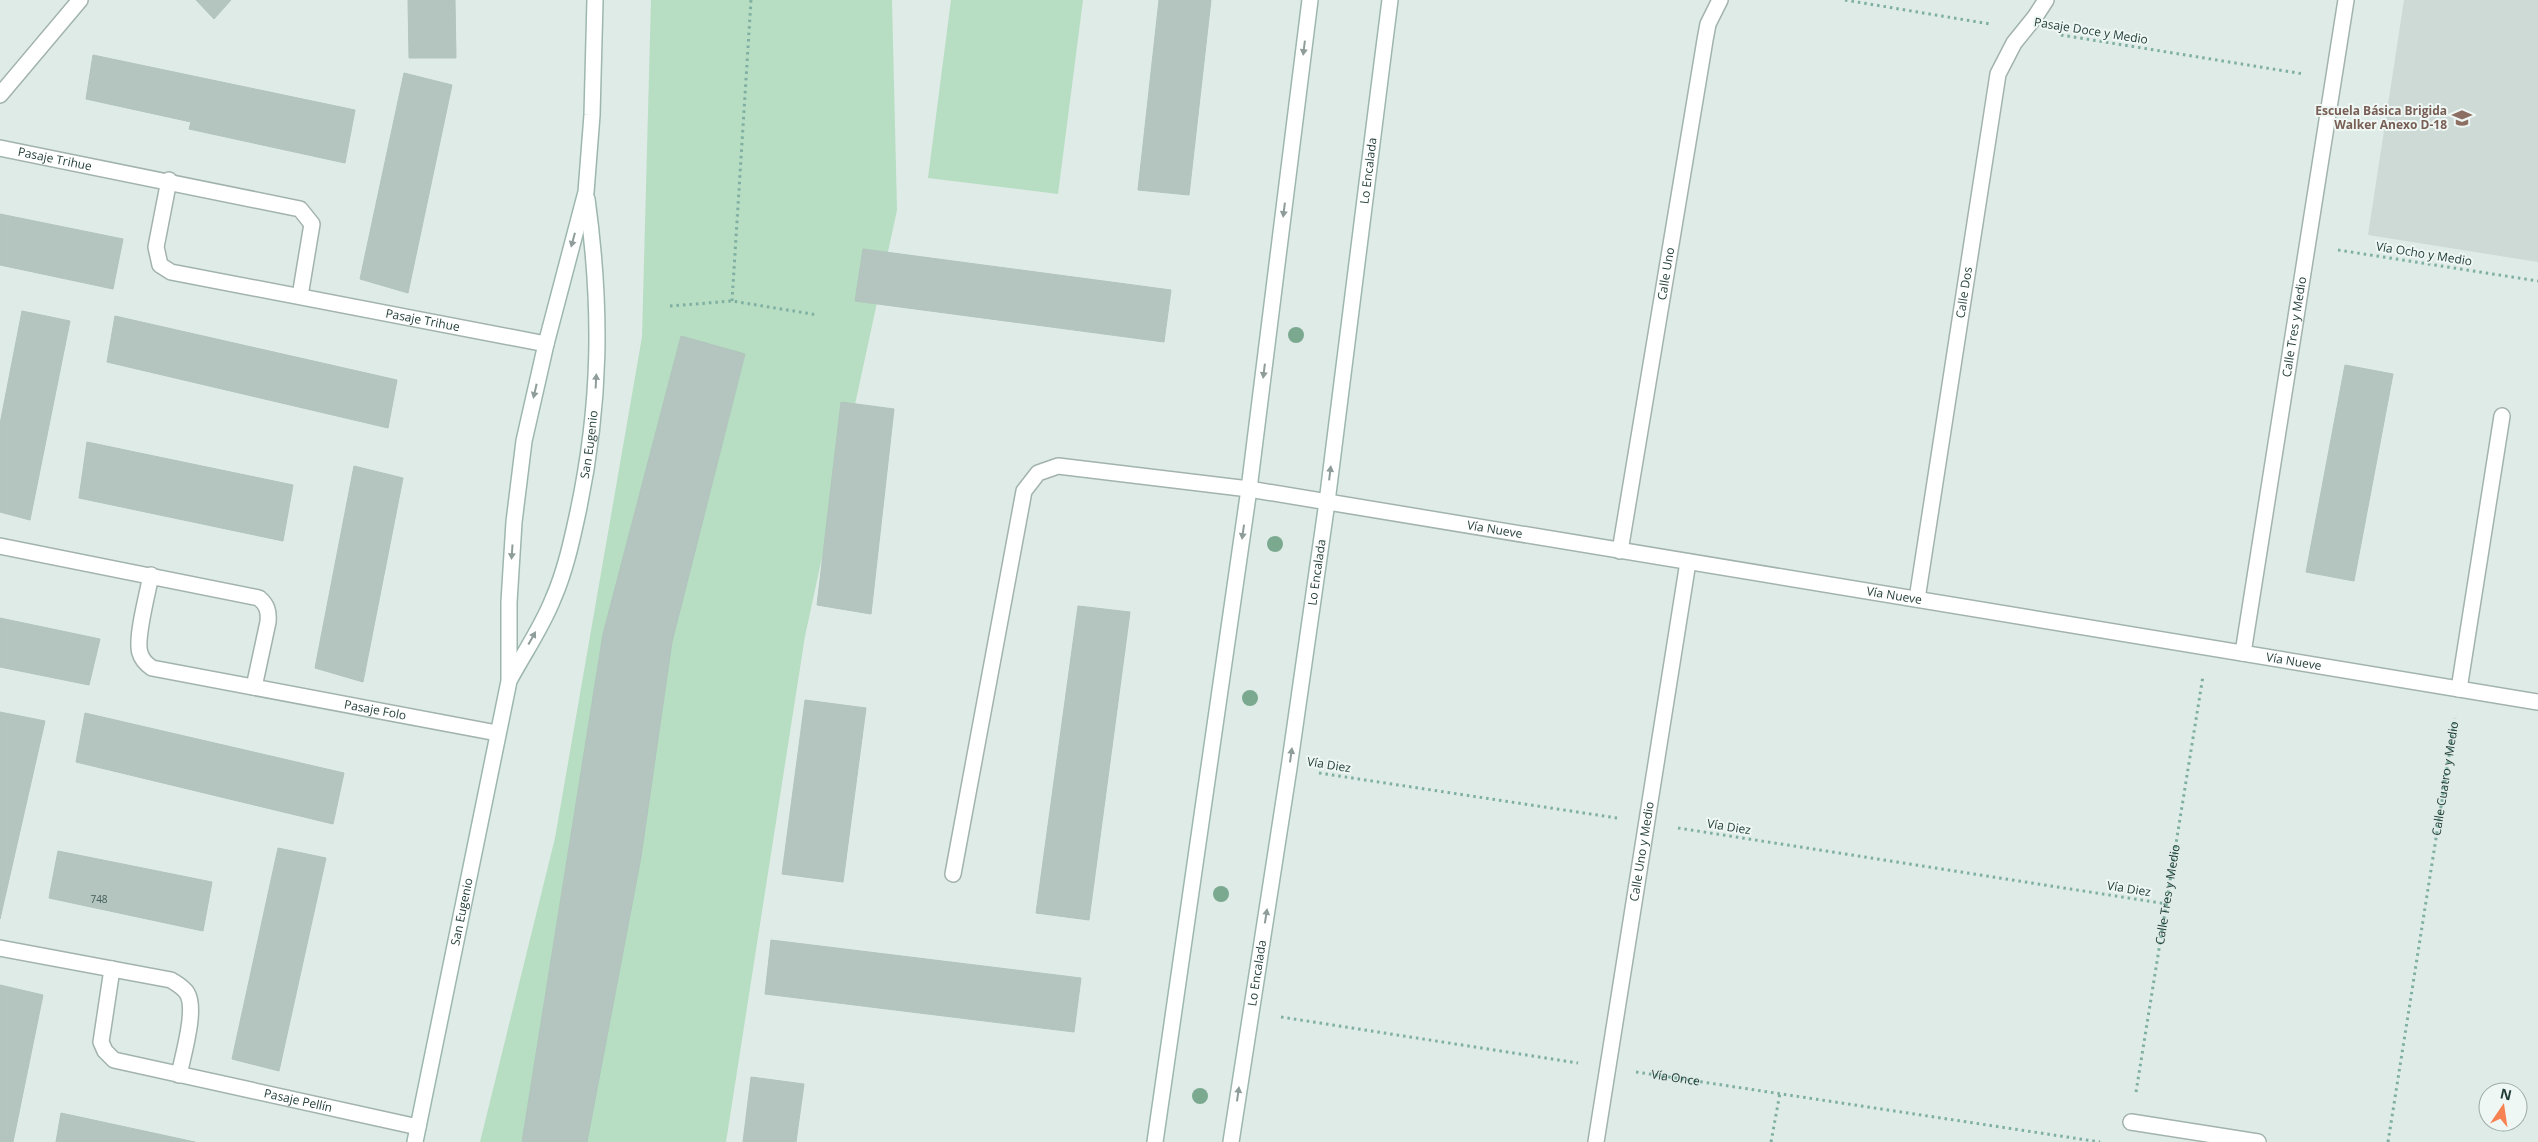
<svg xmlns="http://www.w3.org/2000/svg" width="2538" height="1142" viewBox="0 0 2538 1142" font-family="'Open Sans',sans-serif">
  <rect width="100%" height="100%" fill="#dfebe6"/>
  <polygon fill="#cddad5" points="2404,0 2538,0 2538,262 2368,235"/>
  <g fill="#b7ddc3">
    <polygon points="651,0 892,0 897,210 805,636 726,1142 480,1142 555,838 642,337"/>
    <polygon points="951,0 1083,0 1058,194 928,178"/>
  </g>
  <g fill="#b4c5bf" stroke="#b1c4bd">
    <polygon points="196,0 231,0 214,19"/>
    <polygon points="408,0 455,0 456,58 409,58"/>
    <polygon points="1159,0 1211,0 1189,195 1138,190"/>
    <polygon points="93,55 355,110 345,163 189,129 191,122 86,99"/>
    <polygon points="404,73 452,85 408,293 360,279"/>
    <polygon points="0,214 123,239 113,289 0,265"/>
    <polygon points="863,249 1171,290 1164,342 855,301"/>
    <polygon points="22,311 70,321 30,520 0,512 0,424"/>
    <polygon points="115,316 397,380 388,428 107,362"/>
    <polygon points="681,336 745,354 672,642 641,857 587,1142 522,1142 603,634"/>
    <polygon points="2345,365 2393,374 2354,581 2306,572"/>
    <polygon points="841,402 894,409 871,614 817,605"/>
    <polygon points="87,442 293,485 283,541 79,498"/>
    <polygon points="354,466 403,478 363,682 315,668"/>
    <polygon points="1078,606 1130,612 1089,920 1036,913"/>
    <polygon points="0,618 100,639 89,685 0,667"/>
    <polygon points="805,700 866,708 843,882 782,874"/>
    <polygon points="0,712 45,721 0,919"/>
    <polygon points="85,713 344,773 333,824 76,762"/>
    <polygon points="278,848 326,858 279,1071 232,1059"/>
    <polygon points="58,851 212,882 203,931 49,898"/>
    <polygon points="771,940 1081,978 1074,1032 765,994"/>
    <polygon points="0,985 43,995 13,1142 0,1142"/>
    <polygon points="751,1077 804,1084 796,1142 743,1142"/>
    <polygon points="61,1113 195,1142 56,1142"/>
  </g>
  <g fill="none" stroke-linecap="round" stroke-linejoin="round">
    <defs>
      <g id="lane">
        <polyline points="2459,689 2502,416"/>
        <polyline points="953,874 1024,491 1038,473 1058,466 1249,489"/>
      </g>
      <g id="street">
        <polyline points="0,95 80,0"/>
        <path id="s4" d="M0 148 300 209 312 224 300 296"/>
        <path id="s5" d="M169 180 156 247 160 265 171 272 546 344"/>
        <path id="s6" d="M1249 489 2538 702"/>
        <path d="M0 546 259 598C267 605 269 611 268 622L254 687"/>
        <path id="s7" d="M1620 551 1705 40 1708 24 1720 0"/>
        <path id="s8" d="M151 575C148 592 135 639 140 653 142 660 146 664 152 668L497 733"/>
        <path id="s9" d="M1917 599 1998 74 2014 43 2035 17 2046 0"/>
        <path id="s10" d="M2243 653 2346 0"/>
        <path d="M0 948 171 980C177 984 183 987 187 993 197 1009 183 1055 179 1075"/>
        <path id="s11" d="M112 969 101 1042 105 1051 114 1060 418 1127"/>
        <polyline points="2131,1122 2258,1142"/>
        <path id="s12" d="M1596 1142 1688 562"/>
      </g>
      <g id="secondary">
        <path id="s13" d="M510 679C524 653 542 627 553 599 565 572 572 540 578 512 601 404 602 308 587 199"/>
        <path id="s14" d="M415 1142 509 681V602L514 522 524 441 546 344 586 192 592 115 595 0"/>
        <polyline points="1155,1142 1249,489 1310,0"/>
        <path id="s15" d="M1231 1142 1289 768 1327 502 1390 0"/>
      </g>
    </defs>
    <use href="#lane" stroke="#a2b3ad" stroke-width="18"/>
    <use href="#street" stroke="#a2b3ad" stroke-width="18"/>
    <use href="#secondary" stroke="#9db7af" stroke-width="18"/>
    <g stroke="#7eafa2" stroke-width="3" stroke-dasharray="2.5 4" stroke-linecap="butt">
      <polyline points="1845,0 1990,24"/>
      <polyline points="2061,35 2304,74"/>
      <polyline points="2338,250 2538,281"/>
      <polyline points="732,301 751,0"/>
      <polyline points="670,306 732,301 818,315"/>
      <polyline points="1319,773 1617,818"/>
      <polyline points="1678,828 2167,904"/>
      <polyline points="1281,1017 1578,1063"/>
      <path id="s1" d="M1636 1072 2100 1142"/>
      <path id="s2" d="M2136 1092 2203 676"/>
      <polyline points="1771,1142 1780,1093"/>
      <path id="s3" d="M2388 1142 2455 718"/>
    </g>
    <use href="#lane" stroke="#fff" stroke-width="15"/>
    <use href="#street" stroke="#fff" stroke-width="15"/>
    <use href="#secondary" stroke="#fff" stroke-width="15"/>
  </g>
  <g fill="#7ba990">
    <circle cx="1296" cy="335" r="8"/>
    <circle cx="1275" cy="544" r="8"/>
    <circle cx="1250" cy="698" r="8"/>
    <circle cx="1221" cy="894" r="8"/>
    <circle cx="1200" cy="1096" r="8"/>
  </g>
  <defs><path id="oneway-solid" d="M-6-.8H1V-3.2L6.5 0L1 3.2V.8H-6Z" transform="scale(1.25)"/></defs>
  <g fill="#8f9d9a">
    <use href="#oneway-solid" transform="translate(1304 48) rotate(97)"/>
    <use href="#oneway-solid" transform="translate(1284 210) rotate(97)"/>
    <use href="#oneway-solid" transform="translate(573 240) rotate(105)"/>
    <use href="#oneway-solid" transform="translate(1264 371) rotate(97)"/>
    <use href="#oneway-solid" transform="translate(596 381) rotate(-87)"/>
    <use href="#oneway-solid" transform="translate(535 391) rotate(103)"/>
    <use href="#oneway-solid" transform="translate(1330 473) rotate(-83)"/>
    <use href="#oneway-solid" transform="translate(1243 532) rotate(98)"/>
    <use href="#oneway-solid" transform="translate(512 552) rotate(94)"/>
    <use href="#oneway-solid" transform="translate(532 638) rotate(-61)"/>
    <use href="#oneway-solid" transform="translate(1291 755) rotate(-82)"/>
    <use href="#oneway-solid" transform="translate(1266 916) rotate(-81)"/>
    <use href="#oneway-solid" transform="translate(1238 1094) rotate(-82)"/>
  </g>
  <defs>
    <symbol id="school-bare" viewBox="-9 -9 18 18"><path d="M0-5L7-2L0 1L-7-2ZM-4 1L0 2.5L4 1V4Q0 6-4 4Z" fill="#8d6e63" stroke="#eff7f4" stroke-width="2.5" paint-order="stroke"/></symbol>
  </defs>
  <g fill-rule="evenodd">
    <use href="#school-bare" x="2448" y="104" width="28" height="28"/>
  </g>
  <g text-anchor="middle" stroke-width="4" stroke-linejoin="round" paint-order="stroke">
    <g font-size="10" fill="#445e58">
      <text x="99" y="903">748</text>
    </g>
    <g font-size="12" fill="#1f3b35" stroke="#eff7f4">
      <text transform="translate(2091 31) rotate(9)" y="4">Pasaje Doce y Medio</text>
      <text dy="4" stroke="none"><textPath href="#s4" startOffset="56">Pasaje Trihue</textPath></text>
      <text dy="4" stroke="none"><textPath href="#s15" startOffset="981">Lo Encalada</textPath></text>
      <text transform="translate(2424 254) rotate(9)" y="4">Vía Ocho y Medio</text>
      <text dy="4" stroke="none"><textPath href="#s7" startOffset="281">Calle Uno</textPath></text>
      <text dy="4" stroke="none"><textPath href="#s9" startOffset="310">Calle Dos</textPath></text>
      <text dy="4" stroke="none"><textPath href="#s5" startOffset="356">Pasaje Trihue</textPath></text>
      <text dy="4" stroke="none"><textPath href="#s10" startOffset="330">Calle Tres y Medio</textPath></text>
      <text dy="4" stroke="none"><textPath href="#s13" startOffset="250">San Eugenio</textPath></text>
      <text dy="4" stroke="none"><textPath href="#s6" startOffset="249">Vía Nueve</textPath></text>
      <text dy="4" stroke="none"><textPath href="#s15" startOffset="576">Lo Encalada</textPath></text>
      <text dy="4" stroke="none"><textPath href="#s6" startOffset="654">Vía Nueve</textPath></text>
      <text dy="4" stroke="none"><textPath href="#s6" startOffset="1059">Vía Nueve</textPath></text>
      <text dy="4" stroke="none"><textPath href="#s8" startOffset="326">Pasaje Folo</textPath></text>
      <text transform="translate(1329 765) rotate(9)" y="4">Vía Diez</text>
      <text dy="4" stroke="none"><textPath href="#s3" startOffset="368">Calle Cuatro y Medio</textPath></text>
      <text transform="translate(1729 827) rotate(9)" y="4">Vía Diez</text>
      <text dy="4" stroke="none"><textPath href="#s12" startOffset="294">Calle Uno y Medio</textPath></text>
      <text transform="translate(2129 889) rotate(9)" y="4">Vía Diez</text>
      <text dy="4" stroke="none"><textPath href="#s2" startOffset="200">Calle Tres y Medio</textPath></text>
      <text dy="4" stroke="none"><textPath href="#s14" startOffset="235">San Eugenio</textPath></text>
      <text dy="4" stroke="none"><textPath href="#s15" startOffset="171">Lo Encalada</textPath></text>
      <text dy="4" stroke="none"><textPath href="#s1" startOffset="40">Vía Once</textPath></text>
      <text dy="4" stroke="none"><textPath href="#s11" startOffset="285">Pasaje Pellín</textPath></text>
    </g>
    <g font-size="12" font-weight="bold" fill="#785e54" stroke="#eff7f4" text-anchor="end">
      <text x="2447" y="115">Escuela Básica Brigida<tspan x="2447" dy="14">Walker Anexo D-18</tspan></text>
    </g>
  </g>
  <g transform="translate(2503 1107) rotate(13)"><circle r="24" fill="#eff7f4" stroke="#9caca8"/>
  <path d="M0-4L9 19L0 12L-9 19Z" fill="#f68151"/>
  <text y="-8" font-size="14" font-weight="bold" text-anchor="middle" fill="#1f3b35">N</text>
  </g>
</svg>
